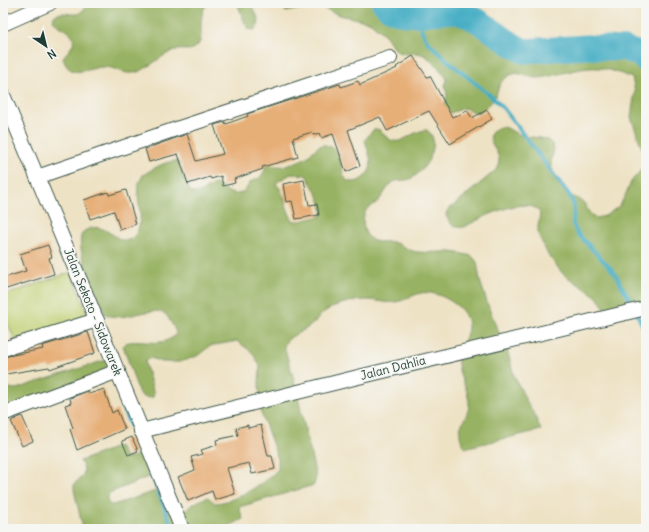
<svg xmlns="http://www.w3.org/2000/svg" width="649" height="532" viewBox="0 0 649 532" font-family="Delius,sans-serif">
  <rect width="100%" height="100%" fill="#f6f6f2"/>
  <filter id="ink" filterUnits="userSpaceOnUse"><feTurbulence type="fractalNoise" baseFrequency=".025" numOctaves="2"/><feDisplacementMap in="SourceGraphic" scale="8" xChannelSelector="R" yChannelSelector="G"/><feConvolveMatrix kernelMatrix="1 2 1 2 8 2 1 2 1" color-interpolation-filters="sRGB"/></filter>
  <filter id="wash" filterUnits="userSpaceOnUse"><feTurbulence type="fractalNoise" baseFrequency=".012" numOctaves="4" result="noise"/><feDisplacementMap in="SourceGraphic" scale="16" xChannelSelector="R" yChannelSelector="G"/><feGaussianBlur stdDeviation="0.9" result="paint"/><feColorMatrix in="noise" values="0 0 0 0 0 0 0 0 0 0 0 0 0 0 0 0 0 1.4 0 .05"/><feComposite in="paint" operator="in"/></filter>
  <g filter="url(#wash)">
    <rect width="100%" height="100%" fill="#eee2c4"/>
    <polygon fill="#c0cf72" stroke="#708653" points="71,272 89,318 15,340 3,312 3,296"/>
    <g fill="#98b264" stroke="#5c784c" fill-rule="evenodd">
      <path d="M90 3H208C195 18 206 37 197 46 192 52 184 49 177 50 163 53 152 66 140 71 127 77 119 69 107 67 92 65 70 83 63 58 65 53 71 50 73 44 77 30 58 29 53 20L54 16C62 10 68 15 77 14 82 13 86 6 90 3Z"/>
      <path d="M237 3H249C254 11 265 23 254 30L249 29 245 23Z"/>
      <path d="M281 3H384C401 24 433 9 455 12 480 16 501 41 524 51L587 47 625 49 639 54 646 60V308L608 317 604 307 596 296 563 274 548 255 538 234V226L540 213C528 192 480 219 464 227 455 229 449 224 446 215L447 211 496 170C498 166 499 163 499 159 498 150 485 139 493 131 495 129 499 127 501 127 508 126 514 134 521 135 531 139 545 135 552 144 557 151 550 157 551 164 553 175 561 188 570 195 574 198 579 198 583 202 589 209 587 213 596 218L605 216 618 207 624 198 632 180 638 174 643 166 645 157 631 117 635 91 632 78C602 66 595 65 563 73 554 75 545 78 536 78 523 77 519 69 507 77 497 84 500 87 496 95 492 101 483 112 476 113L465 108 450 113 445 106 447 95 445 85 447 79 438 67 426 56 419 53 405 54 399 52 394 48 386 36 370 22 340 15 318 6 309 7 286 12 284 9Z"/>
      <path d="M376 129 380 130C399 155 406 131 427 130 443 142 426 170 412 178 406 182 398 178 392 183 387 187 384 195 379 200 376 204 371 206 367 209 360 218 363 237 374 241 380 243 386 241 392 242 401 244 408 251 418 252 426 253 434 252 442 252 452 251 462 254 472 256L477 262 480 281 491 314 508 353 514 376 528 404 534 414 541 430 464 448C462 442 459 436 460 430 462 420 470 413 469 402 468 387 456 373 458 358 460 343 473 333 466 317 460 303 435 290 421 293 412 295 405 301 395 302 386 304 377 300 368 300 355 300 338 303 327 310 319 315 316 323 307 328 298 334 288 336 284 346L294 380 316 477 314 485 239 507 243 519 223 529H192L183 512C190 506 200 499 208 497L215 503C235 502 264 484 278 469V459L261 413 259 384 260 366 252 352 237 341 210 346 197 356 180 362H161L151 358 146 360 145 363 154 394 153 397C145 399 142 397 138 391L123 345 125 343C143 338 159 349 176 335 176 330 173 326 170 321 169 319 167 315 165 314 152 304 120 325 104 313 98 299 74 246 82 234 83 231 86 230 89 229 107 220 122 253 135 235 146 219 136 201 138 186 139 182 141 179 143 175 153 169 164 161 177 161L179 164 190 192C201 197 205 187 215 184 226 189 235 201 246 189 248 187 249 183 252 181 252 181 257 179 258 179 262 176 265 171 266 166 271 164 273 166 278 166 284 167 290 165 296 162 299 161 303 159 307 157 313 153 316 145 324 145 349 146 335 183 353 182 357 182 361 180 364 177 377 166 368 154 365 140L372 131ZM291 174 306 175C313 188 324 200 322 216L300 221H294C284 210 287 194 276 184L280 180Z"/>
      <polygon points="112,358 118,371 3,414 3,377 9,388 16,389"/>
      <path d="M119 446 126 459 149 450 158 473 109 493C106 498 106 500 110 505H113L165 488 182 529H83L74 490V484L83 476 84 469 80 461Z"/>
    </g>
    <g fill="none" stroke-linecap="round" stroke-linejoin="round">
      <g stroke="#45adc4" stroke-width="4">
        <polyline points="417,15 422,31 427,41 448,61 491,96 504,109 570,196 574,206 573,224 577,233 614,272 634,307"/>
        <polyline points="637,314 646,333"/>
        <polyline points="122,407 146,461 173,529"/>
      </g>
      <path stroke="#45adc4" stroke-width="25" d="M384 3C401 24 433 9 455 12 480 16 501 41 524 51L587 47 625 49 639 54 646 60"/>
    </g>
    <g id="blocks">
      <g fill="#e7af78">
        <polygon points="413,56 427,77 430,76 452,117 456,115 457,116 467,110 472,118 487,110 492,119 450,144 429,111 387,131 380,117 348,130 360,166 346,172 333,134 321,138 319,133 313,135 312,132 293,138 298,157 262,167 263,169 234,179 235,183 223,186 221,176 211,179 210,177 188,184 178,154 149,162 145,149 187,134 196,161 223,154 214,125 225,122 226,124 248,116 247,114 340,84 341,87 358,81 360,85 397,68 396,67"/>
        <polygon points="304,180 309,205 317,204 319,215 296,219 292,201 286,202 283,184"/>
        <polygon points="126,190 136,224 120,230 114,211 90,219 84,200 108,192 109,195"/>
        <polygon points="48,245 52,257 49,258 54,274 3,290 3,278 26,271 20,254"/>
        <polygon points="88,332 95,353 50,369 49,367 6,374 3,357 43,349 42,346"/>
        <polygon points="104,389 112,413 117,410 125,429 77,450 70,429 73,428 65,405 71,403 70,398 88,391 89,394"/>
        <polygon points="22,416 33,441 22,446 11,421"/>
        <polygon points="248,425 248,428 261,425 268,456 272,456 275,469 252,474 249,463 227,468 235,494 215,500 212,491 188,501 178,477 195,470 191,457 203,454 201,450 217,445 216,440 238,435 236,428"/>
        <polygon points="132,437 138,451 128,455 122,441"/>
      </g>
    </g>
  </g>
  <g filter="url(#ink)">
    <use href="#blocks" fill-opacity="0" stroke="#3e564a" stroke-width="1"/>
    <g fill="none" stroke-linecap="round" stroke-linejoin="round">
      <defs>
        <g id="minor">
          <polyline points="3,24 50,3"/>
          <polyline points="3,95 92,309 182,529"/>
          <polyline points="37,177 179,128 390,58"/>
          <polyline points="3,349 97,320"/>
          <polyline points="3,414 118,371"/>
          <polyline points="141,431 350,379 646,308"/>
        </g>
      </defs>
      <use href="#minor" stroke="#3e564a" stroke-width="16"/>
      <use href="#minor" stroke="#fff" stroke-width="14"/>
    </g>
  </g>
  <g text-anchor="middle" stroke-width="3.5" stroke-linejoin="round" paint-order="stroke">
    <g font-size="12" fill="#1f3d34" stroke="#f6f6f2">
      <text transform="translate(93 312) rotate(68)" y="4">Jalan Sekoto - Sidowarek</text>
      <text transform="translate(393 368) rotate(-14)" y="4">Jalan Dahlia</text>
    </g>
  </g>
  <rect width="649" height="532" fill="none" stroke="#f6f6f2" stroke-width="16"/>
  <g transform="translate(46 46) rotate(145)" stroke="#f6f6f2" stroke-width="3" paint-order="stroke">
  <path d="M0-3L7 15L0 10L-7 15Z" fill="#1f3d34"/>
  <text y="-6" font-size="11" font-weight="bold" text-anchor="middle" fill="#1f3d34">N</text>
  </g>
</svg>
